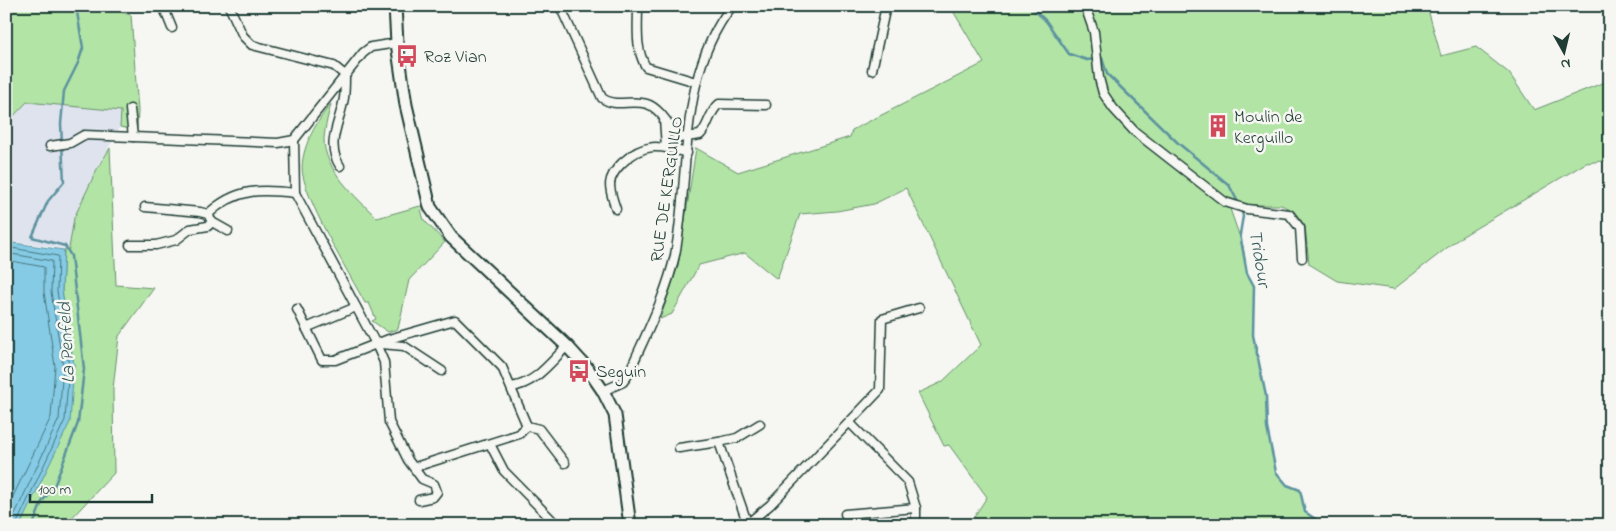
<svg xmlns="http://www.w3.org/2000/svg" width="1616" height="531" viewBox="0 0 1616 531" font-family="'Indie Flower',sans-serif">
  <rect width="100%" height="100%" fill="#f6f6f2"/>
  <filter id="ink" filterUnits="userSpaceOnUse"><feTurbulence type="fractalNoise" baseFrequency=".02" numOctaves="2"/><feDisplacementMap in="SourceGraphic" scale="10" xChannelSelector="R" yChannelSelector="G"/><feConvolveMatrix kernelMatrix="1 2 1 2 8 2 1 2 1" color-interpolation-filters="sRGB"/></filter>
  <g filter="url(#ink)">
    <polygon fill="#dfe3ee" points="27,102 121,111 120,127 97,169 74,218 69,249 6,241 6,124"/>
    <g fill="#b1e4a5" stroke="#68906c">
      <polygon points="6,6 117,6 121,12 131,15 138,111 137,130 120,127 121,111 27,102 6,124"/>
      <polygon points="950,6 1427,6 1441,56 1476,47 1509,73 1534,110 1610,80 1610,160 1586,163 1461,237 1394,289 1337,281 1309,264 1305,226 1294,211 1281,205 1250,205 1234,201 1230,209 1243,246 1247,273 1254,286 1253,336 1266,396 1267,428 1276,472 1287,485 1300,490 1305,512 1324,525 971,525 970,523 987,497 949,445 944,446 918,393 942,382 981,345 906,188 874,204 837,211 800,214 777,279 745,253 699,265 672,314 660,319 678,266 696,148 738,172 850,137 852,130 984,63"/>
      <path d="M331 104C328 115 325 127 324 138 323 169 357 198 377 218L420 206 424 220 445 242 409 280 398 329 388 332 372 321 376 319 369 303H365C350 275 301 194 302 167 303 144 317 121 331 104Z"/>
      <polygon points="110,148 116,285 154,288 119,336 113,389 114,473 65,525 20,525 24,518 66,327 62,290 64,250 69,249 74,218 97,169"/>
    </g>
    <polygon fill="#85cbe6" stroke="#5c929f" points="6,242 64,250 62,290 74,365 70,422 20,525 6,525"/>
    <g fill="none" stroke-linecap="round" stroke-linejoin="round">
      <g stroke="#48767b" stroke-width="1">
        <polyline points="6,247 58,256 57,291 69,366 65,420 16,525"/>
        <polyline points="6,253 52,261 51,292 63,366 59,419 10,525"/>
        <polyline points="6,260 44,267 44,292 55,366 51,417 6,511"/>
      </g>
      <g stroke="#5c929f" stroke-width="2.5">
        <polyline points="1030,6 1046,21 1069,54 1087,60 1095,59"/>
        <polyline points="1102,58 1107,74 1178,143 1229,185 1239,204"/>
        <polyline points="1241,209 1243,216 1240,234 1247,273 1254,286 1253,335 1266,396 1267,428 1276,472 1287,485 1300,490 1305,512 1324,525"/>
        <polyline points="33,525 42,502 55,484 78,423 84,369 71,256 65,246 32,237 48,201 64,182 61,124 64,91 78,63 83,48 76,6"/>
      </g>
      <defs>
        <g id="street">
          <polyline points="163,6 172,28"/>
          <path d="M229 6 243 36 252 45 334 66 345 75C345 82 345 91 344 98 340 123 325 143 340 166"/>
          <path d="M560 6 602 98C615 108 631 99 647 104 660 108 670 127 679 138"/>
          <path d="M638 6C638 27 635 49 646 67L696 82"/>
          <polyline points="1085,6 1094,32 1099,78 1103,93 1113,108 1134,131 1225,202 1247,209 1289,214 1300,228 1302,258"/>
          <polyline points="872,70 886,6"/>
          <polyline points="130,109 133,137"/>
          <polyline points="664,119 666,147"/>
          <polyline points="294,140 295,193 376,344 384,362 389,422 408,460 422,479 434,484 437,492 433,497 419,500"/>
          <polyline points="50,146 70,143 84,135 278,143 294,140 363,53 371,47 397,43"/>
          <path d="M666 147 679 138 700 135C709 126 709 112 719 104L766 105"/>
          <path d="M616 209C609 188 605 180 622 163 644 142 660 145 687 153"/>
          <path d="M208 214C236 188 260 189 295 193"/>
          <polyline points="212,222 228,231"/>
          <polyline points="130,245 156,245 176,240 190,229 208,226 212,222 208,214 200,212 145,207"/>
          <polyline points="297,309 322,360 335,360 389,339 455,320 502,367 527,426"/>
          <polyline points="306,328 356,307"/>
          <polyline points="381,344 404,346 442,371"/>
          <path d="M511 387C535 384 550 363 567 346"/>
          <path d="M603 391 623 382 628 375C645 336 666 296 675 255 691 172 677 76 732 6"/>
          <polyline points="850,423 908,482 916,508 916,525"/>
          <polyline points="527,426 539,429 565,463"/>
          <polyline points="719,442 737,438 760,424"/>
          <polyline points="490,444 504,471 557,525"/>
          <polyline points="679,448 719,442 748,525"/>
          <polyline points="415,467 519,434 527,426"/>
          <polyline points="845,514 916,508"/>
          <polyline points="746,525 770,505 880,390 882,319 919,308"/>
        </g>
        <polyline id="secondary" points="395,6 397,43 406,105 430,207 451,237 567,346 588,369 603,391 615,415 630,525"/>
      </defs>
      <use href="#street" stroke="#1f3d34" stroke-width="11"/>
      <use href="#secondary" stroke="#1f3d34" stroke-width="15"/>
      <use href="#street" stroke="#f6f6f2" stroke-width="8"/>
      <use href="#secondary" stroke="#f6f6f2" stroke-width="11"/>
    </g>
  </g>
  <defs>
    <symbol id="bus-bare" viewBox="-9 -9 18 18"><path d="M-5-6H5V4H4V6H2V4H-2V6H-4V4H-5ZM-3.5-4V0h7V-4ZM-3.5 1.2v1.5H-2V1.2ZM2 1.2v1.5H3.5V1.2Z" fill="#d1495b" stroke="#f6f6f2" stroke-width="2.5" paint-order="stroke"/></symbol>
    <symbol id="building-bare" viewBox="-9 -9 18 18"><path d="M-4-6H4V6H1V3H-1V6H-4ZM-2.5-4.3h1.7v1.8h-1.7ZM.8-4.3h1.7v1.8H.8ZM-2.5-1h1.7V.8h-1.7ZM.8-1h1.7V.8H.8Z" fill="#d1495b" stroke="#f6f6f2" stroke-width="2.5" paint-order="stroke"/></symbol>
  </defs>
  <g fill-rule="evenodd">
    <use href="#bus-bare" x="391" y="40" width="32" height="32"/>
    <use href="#building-bare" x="1202" y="110" width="32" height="32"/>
    <use href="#bus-bare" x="563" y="355" width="32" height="32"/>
  </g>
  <g text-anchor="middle" stroke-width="5" stroke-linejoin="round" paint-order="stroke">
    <g font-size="18" fill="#1f3d34" stroke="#f6f6f2" text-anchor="start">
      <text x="424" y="62">Roz Vian</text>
      <text x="1234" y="122">Moulin de<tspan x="1234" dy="21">Kerguillo</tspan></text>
      <text x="596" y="377">Seguin</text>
    </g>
    <g font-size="18" fill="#1f3d34" stroke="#f6f6f2">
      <text transform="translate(666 189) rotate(-82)" y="6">RUE DE KERGUILLO</text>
    </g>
    <g font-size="19" font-style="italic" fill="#335958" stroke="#f6f6f2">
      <text transform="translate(1261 258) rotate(81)" y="7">Tridour</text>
      <text transform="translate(65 343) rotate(-93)" y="7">La Penfeld</text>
    </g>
  </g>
  <rect width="1616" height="531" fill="none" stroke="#f6f6f2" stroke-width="25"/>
  <rect x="12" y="12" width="1591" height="506" fill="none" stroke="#1f3d34" stroke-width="2" filter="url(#ink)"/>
  <g transform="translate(1564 52) rotate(172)" stroke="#f6f6f2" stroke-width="4" paint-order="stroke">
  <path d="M0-4L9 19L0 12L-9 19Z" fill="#1f3d34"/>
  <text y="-8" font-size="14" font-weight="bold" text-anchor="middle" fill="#1f3d34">N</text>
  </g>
  <path d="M30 494v8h122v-8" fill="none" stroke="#1f3d34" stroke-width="2.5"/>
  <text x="38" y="494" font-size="15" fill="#1f3d34" stroke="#f6f6f2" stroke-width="4" paint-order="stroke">100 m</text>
</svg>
